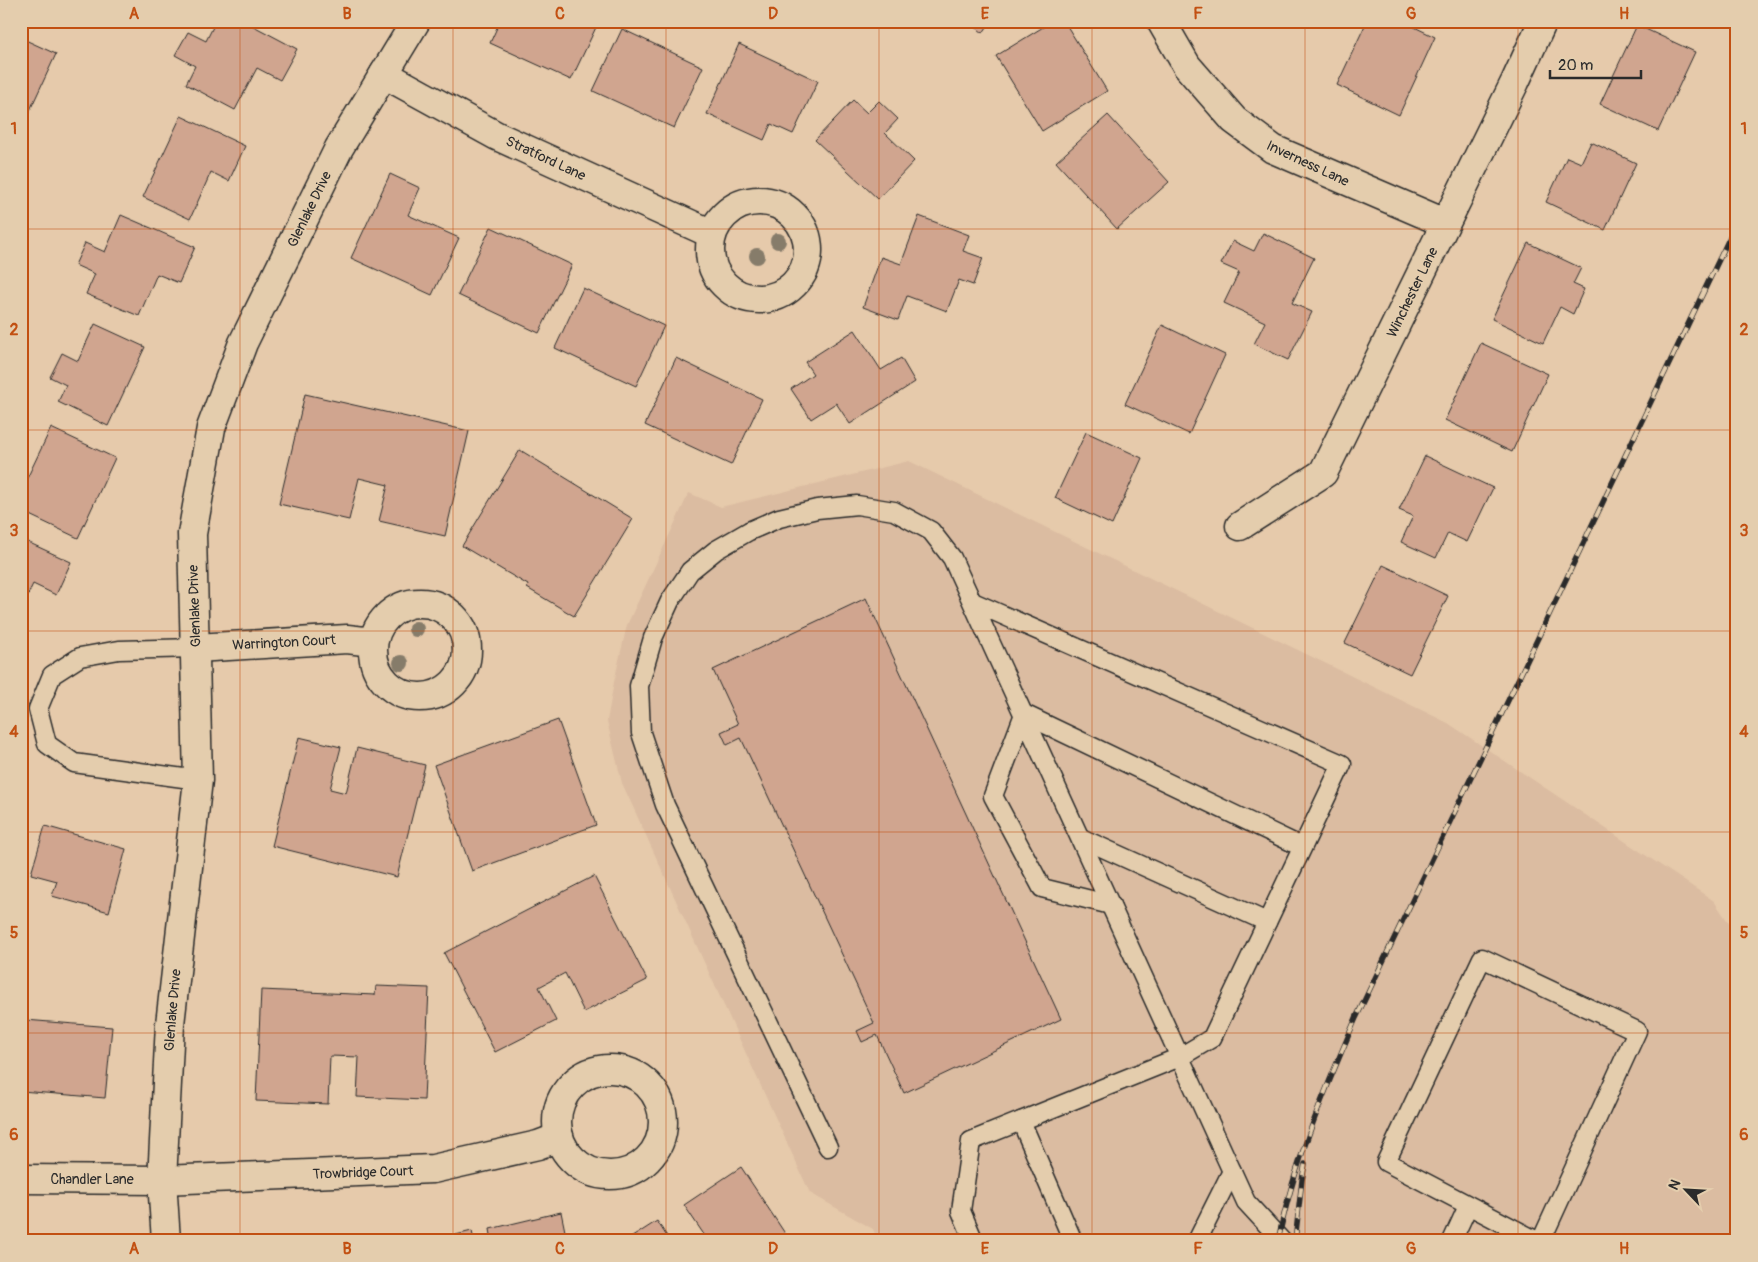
<svg xmlns="http://www.w3.org/2000/svg" width="1758" height="1262" viewBox="0 0 1758 1262" font-family="Pangolin,sans-serif">
  <rect width="100%" height="100%" fill="#e6caab"/>
  <filter id="ink" filterUnits="userSpaceOnUse"><feTurbulence type="fractalNoise" baseFrequency=".02" numOctaves="2"/><feDisplacementMap in="SourceGraphic" scale="10" xChannelSelector="R" yChannelSelector="G"/><feConvolveMatrix kernelMatrix="1 2 1 2 8 2 1 2 1" color-interpolation-filters="sRGB"/></filter>
  <g filter="url(#ink)">
    <polygon fill="#dbbca1" points="909,461 1448,723 1714,901 1737,935 1737,1241 878,1241 873,1229 810,1193 622,783 607,721 614,682 627,625 689,493 721,507"/>
    <g fill="#d0a58f" stroke="#2b2b2b">
      <polygon points="216,21 244,21 297,49 280,80 257,68 235,110 186,84 195,66 175,55 188,32 206,41"/>
      <polygon points="500,21 599,21 571,80 490,43"/>
      <polygon points="968,21 991,21 983,33"/>
      <polygon points="1053,21 1064,21 1107,91 1042,131 996,56"/>
      <polygon points="1367,21 1402,21 1435,37 1399,115 1337,85"/>
      <polygon points="1637,25 1695,52 1658,131 1600,104"/>
      <polygon points="622,29 703,67 674,128 593,91"/>
      <polygon points="21,38 56,54 24,123 21,122"/>
      <polygon points="739,44 818,81 793,134 771,124 764,140 707,114"/>
      <polygon points="853,100 867,113 879,101 898,119 885,133 914,161 878,199 815,140"/>
      <polygon points="1108,115 1169,182 1117,229 1056,162"/>
      <polygon points="181,116 245,146 229,181 211,172 190,219 143,197"/>
      <polygon points="1591,142 1636,163 1605,230 1546,202 1567,157 1581,163"/>
      <polygon points="390,174 420,188 408,215 459,238 432,295 351,258"/>
      <polygon points="121,215 195,247 179,283 157,274 139,316 86,294 95,274 75,265 85,243 105,252"/>
      <polygon points="919,216 969,235 963,251 983,258 973,285 959,280 947,311 907,296 898,320 863,307 881,257 901,264"/>
      <polygon points="491,227 572,265 539,333 458,295"/>
      <polygon points="1263,233 1314,258 1292,303 1312,312 1288,360 1254,344 1265,322 1224,303 1239,272 1221,264 1233,241 1254,251"/>
      <polygon points="1528,243 1581,268 1573,284 1584,289 1573,314 1560,307 1543,343 1492,319"/>
      <polygon points="583,288 664,326 636,386 555,348"/>
      <polygon points="95,324 145,347 108,426 58,402 66,385 50,377 62,353 78,361"/>
      <polygon points="1162,325 1225,355 1189,434 1125,404"/>
      <polygon points="855,330 881,370 901,358 915,382 850,424 836,403 811,419 791,389 813,374 805,362"/>
      <polygon points="1481,343 1548,374 1512,452 1445,420"/>
      <polygon points="676,358 762,399 731,465 645,425"/>
      <polygon points="305,394 469,431 445,536 379,521 388,485 359,478 349,520 279,504"/>
      <polygon points="51,428 115,458 78,538 21,511 21,491"/>
      <polygon points="1086,432 1142,458 1112,525 1055,498"/>
      <polygon points="520,450 633,519 574,616 527,588 528,585 462,546"/>
      <polygon points="1425,456 1493,488 1467,542 1448,533 1436,558 1401,542 1413,516 1399,510"/>
      <polygon points="21,539 71,562 56,595 33,584 21,609"/>
      <polygon points="1383,565 1448,596 1410,674 1345,643"/>
      <polygon points="866,598 1061,1019 904,1093 877,1035 862,1042 857,1031 874,1023 741,738 727,745 721,732 738,724 713,670"/>
      <polygon points="558,720 596,825 472,871 434,765"/>
      <polygon points="299,737 341,747 330,789 346,793 357,748 425,765 397,877 272,846"/>
      <polygon points="45,826 126,849 109,912 52,896 57,881 31,874"/>
      <polygon points="594,876 647,980 584,1012 565,973 539,987 556,1021 495,1052 444,953"/>
      <polygon points="376,986 429,988 424,1100 357,1097 359,1057 330,1056 328,1104 256,1101 261,990 375,995"/>
      <polygon points="25,1020 112,1027 105,1098 21,1091 21,1063"/>
      <polygon points="741,1167 790,1241 705,1241 707,1239 684,1205"/>
      <polygon points="561,1212 567,1241 492,1241 490,1229"/>
      <polygon points="657,1221 670,1241 626,1241"/>
      <polygon points="472,1231 474,1241 435,1241 435,1240"/>
    </g>
    <g fill="none" stroke-linecap="round" stroke-linejoin="round">
      <defs>
        <g id="service">
          <polyline points="973,602 1342,764 1212,1038 1180,1057 971,1141 961,1211 974,1241"/>
          <polyline points="196,648 119,650 80,657 52,675 38,709 47,744 74,763 198,780"/>
          <polyline points="1081,838 1267,922"/>
          <polyline points="1111,905 1042,888 993,796 1024,714 1302,847"/>
          <polyline points="1021,1121 1073,1241"/>
          <polyline points="828,1147 665,805 641,733 639,686 653,638 670,601 690,571 716,550 749,531 779,518 817,509 857,505 894,511 931,531 952,558 1246,1202 1282,1241"/>
          <polyline points="1197,1241 1232,1171"/>
          <polyline points="1452,1241 1468,1206"/>
          <polyline points="1537,1241 1386,1162 1482,958 1637,1031 1541,1241"/>
        </g>
        <g id="minor">
          <polyline points="1161,21 1187,66 1234,120 1273,149 1445,223"/>
          <polyline points="384,74 497,136 712,234"/>
          <circle cx="759" cy="250" r="49"/>
          <polyline points="1240,526 1323,473 1515,82 1543,21"/>
          <circle cx="420" cy="650" r="47"/>
          <polyline points="196,648 347,639 373,642"/>
          <circle cx="610" cy="1122" r="53"/>
          <polyline points="21,1179 162,1180 433,1169 538,1145 559,1137"/>
          <polyline points="166,1241 162,1180 170,1024 198,780 192,534 211,428 243,343 339,148 416,21"/>
        </g>
      </defs>
      <use href="#service" stroke="#2b2b2b" stroke-width="21"/>
      <use href="#minor" stroke="#2b2b2b" stroke-width="31"/>
      <use href="#service" stroke="#e4cdad" stroke-width="18"/>
      <use href="#minor" stroke="#e4cdad" stroke-width="28"/>
      <defs>
        <g id="rail">
          <path d="M1278 1241C1294 1163 1325 1090 1356 1018L1737 222"/>
          <polyline points="1295,1241 1302,1180 1305,1164"/>
        </g>
      </defs>
      <use href="#rail" stroke="#2b2b2b" stroke-width="5.5"/>
      <use href="#rail" stroke="#e4cdad" stroke-width="4" stroke-dasharray="11" stroke-linecap="butt"/>
    </g>
    <g fill="#867c6b">
      <circle cx="778" cy="241" r="8"/>
      <circle cx="757" cy="256" r="8"/>
      <circle cx="416" cy="629" r="8"/>
      <circle cx="401" cy="663" r="8"/>
    </g>
  </g>
  <path fill="none" stroke="#c25012" stroke-width="1" stroke-opacity="0.55" d="M240 21V1241M453 21V1241M666 21V1241M879 21V1241M1092 21V1241M1305 21V1241M1518 21V1241M21 229H1737M21 430H1737M21 631H1737M21 832H1737M21 1033H1737"/>
  <g text-anchor="middle" stroke-width="4" stroke-linejoin="round" paint-order="stroke">
    <g font-size="14" fill="#2b2b2b" stroke="#e4cdad">
      <text transform="translate(546 158) rotate(25)" y="5">Stratford Lane</text>
      <text transform="translate(1308 163) rotate(25)" y="5">Inverness Lane</text>
      <text transform="translate(309 209) rotate(-64)" y="5">Glenlake Drive</text>
      <text transform="translate(1412 292) rotate(-64)" y="5">Winchester Lane</text>
      <text transform="translate(194 606) rotate(-92)" y="5">Glenlake Drive</text>
      <text transform="translate(284 642) rotate(-3)" y="5">Warrington Court</text>
      <text transform="translate(172 1010) rotate(-85)" y="5">Glenlake Drive</text>
      <text transform="translate(363 1172) rotate(-2)" y="5">Trowbridge Court</text>
      <text x="92" y="1184">Chandler Lane</text>
    </g>
  </g>
  <rect width="1758" height="1262" fill="none" stroke="#e4cdad" stroke-width="55"/>
  <g transform="translate(1686 1190) rotate(295)" stroke="#e4cdad" stroke-width="4" paint-order="stroke">
  <path d="M0-4L9 19L0 12L-9 19Z" fill="#2b2b2b"/>
  <text y="-8" font-size="14" font-weight="bold" text-anchor="middle" fill="#2b2b2b">N</text>
  </g>
  <path d="M1550 70v8h91v-8" fill="none" stroke="#2b2b2b" stroke-width="2.5"/>
  <text x="1558" y="70" font-size="15" fill="#2b2b2b" stroke="#e4cdad" stroke-width="4" paint-order="stroke">20 m</text>
  <rect x="28" y="28" width="1702" height="1206" fill="none" stroke="#c25012" stroke-width="2"/>
  <g font-size="16" text-anchor="middle" font-weight="bold" fill="#c25012">
    <text x="134" y="19">A</text>
    <text x="347" y="19">B</text>
    <text x="560" y="19">C</text>
    <text x="773" y="19">D</text>
    <text x="985" y="19">E</text>
    <text x="1198" y="19">F</text>
    <text x="1411" y="19">G</text>
    <text x="1624" y="19">H</text>
    <text x="14" y="134">1</text>
    <text x="1744" y="134">1</text>
    <text x="14" y="335">2</text>
    <text x="1744" y="335">2</text>
    <text x="14" y="536">3</text>
    <text x="1744" y="536">3</text>
    <text x="14" y="737">4</text>
    <text x="1744" y="737">4</text>
    <text x="14" y="938">5</text>
    <text x="1744" y="938">5</text>
    <text x="14" y="1140">6</text>
    <text x="1744" y="1140">6</text>
    <text x="134" y="1254">A</text>
    <text x="347" y="1254">B</text>
    <text x="560" y="1254">C</text>
    <text x="773" y="1254">D</text>
    <text x="985" y="1254">E</text>
    <text x="1198" y="1254">F</text>
    <text x="1411" y="1254">G</text>
    <text x="1624" y="1254">H</text>
  </g>
</svg>
